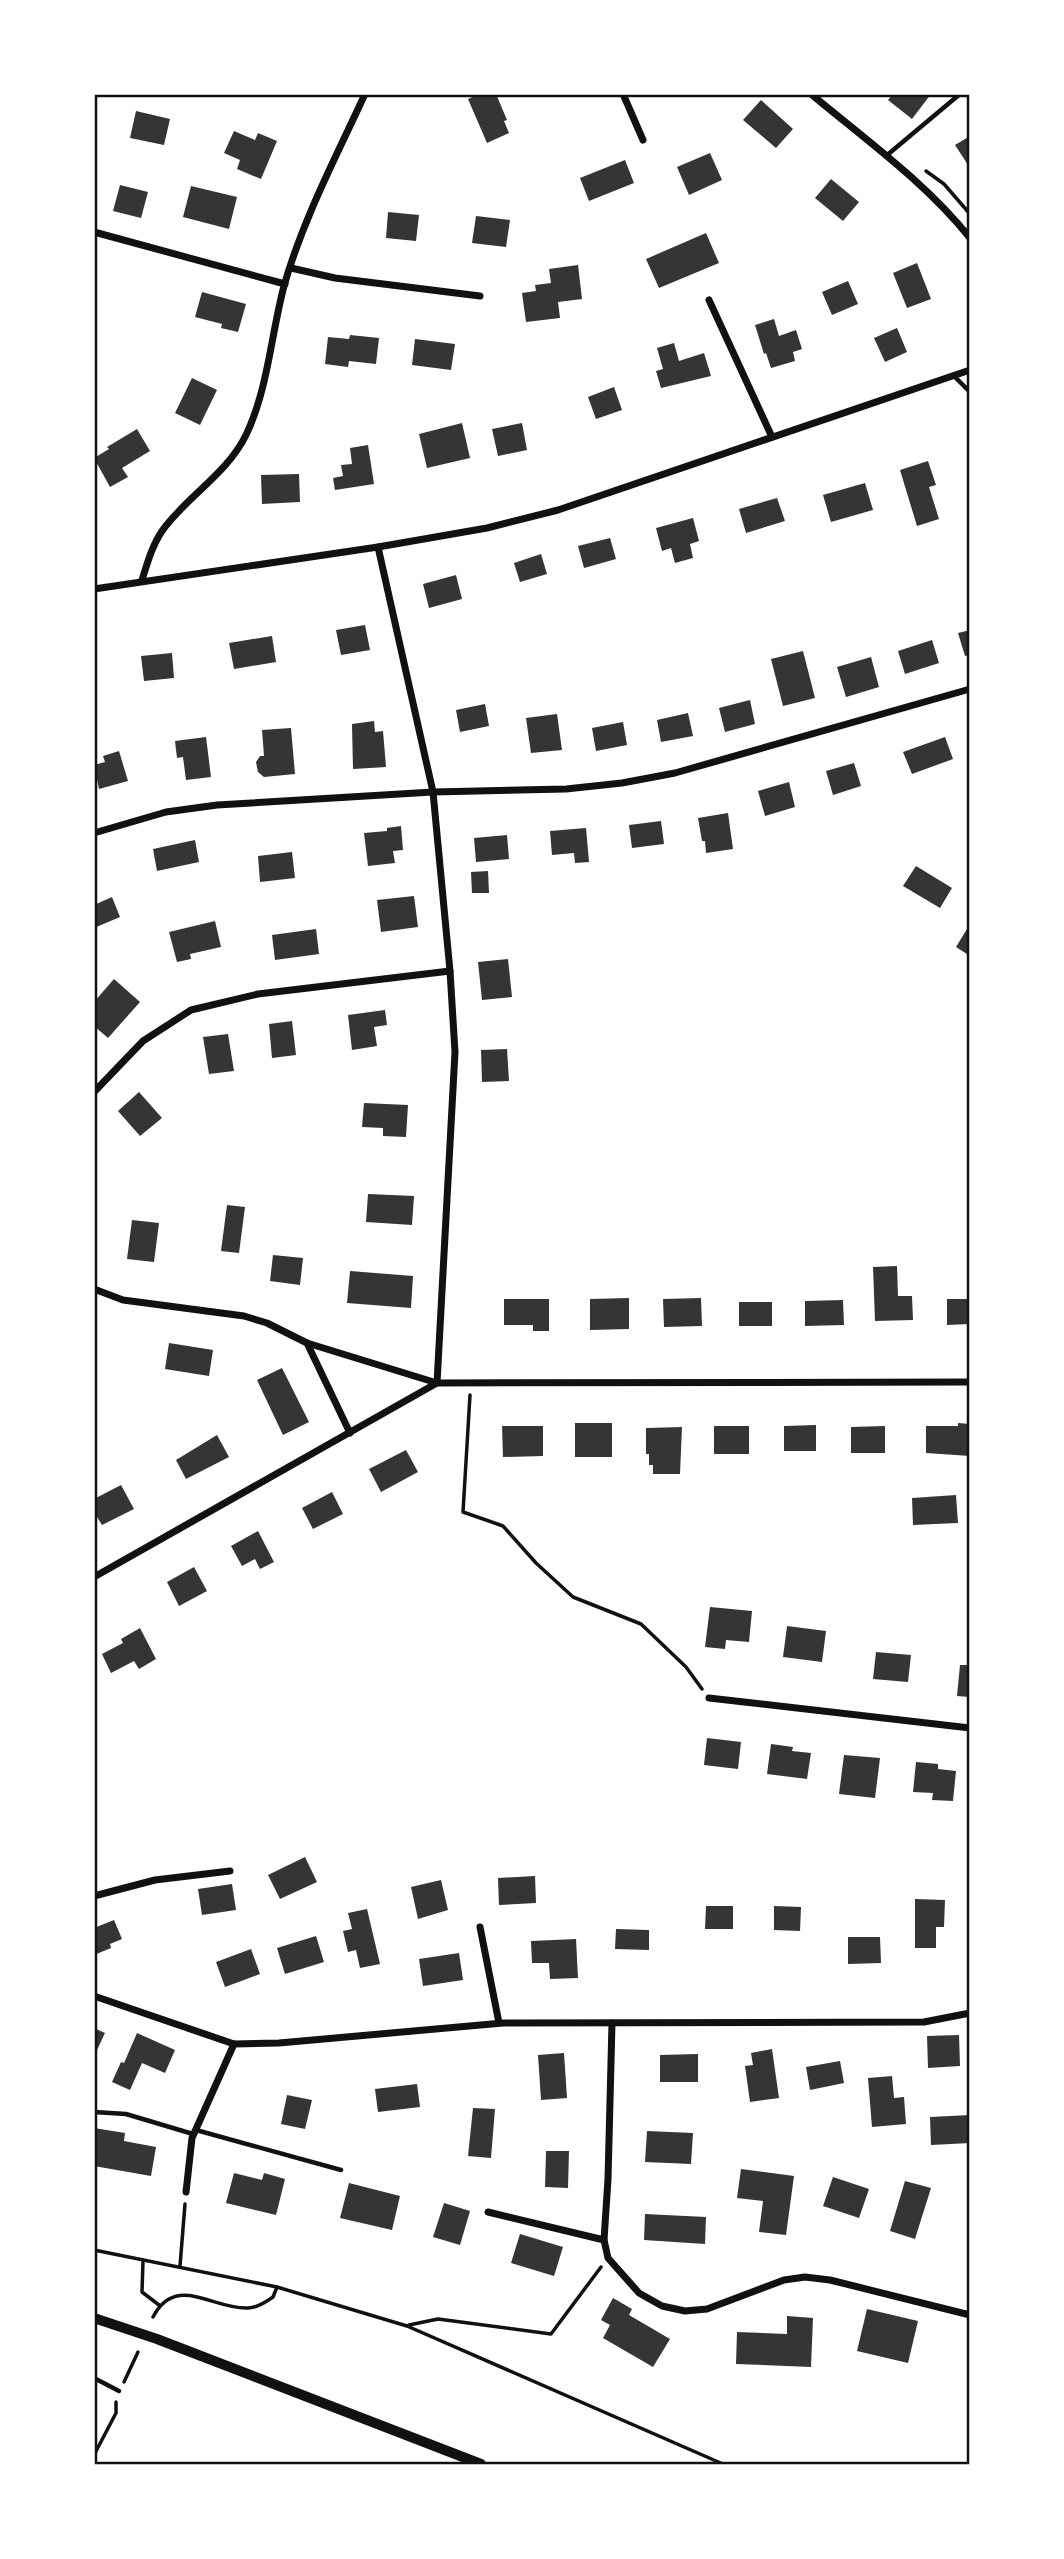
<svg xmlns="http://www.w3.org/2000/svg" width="1064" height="2559" viewBox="0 0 1064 2559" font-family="Commissioner,sans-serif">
  <rect width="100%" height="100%" fill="#fff"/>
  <g fill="#353535">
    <polygon points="480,94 496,94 507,120 504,121 509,133 487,143 468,99"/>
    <polygon points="893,94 931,94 912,119 888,100"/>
    <polygon points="761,100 793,129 776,148 743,120"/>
    <polygon points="136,111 170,119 164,145 130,138"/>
    <polygon points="234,131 255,140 258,133 277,141 261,179 237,169 240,160 224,153"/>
    <polygon points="970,136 970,168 955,145"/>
    <polygon points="710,153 722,180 689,195 677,167"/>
    <polygon points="625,160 634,183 589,201 580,178"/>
    <polygon points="831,179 859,202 843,221 815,198"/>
    <polygon points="120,185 148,192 141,218 113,211"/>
    <polygon points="191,186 237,197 229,229 183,217"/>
    <polygon points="388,212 419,215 416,241 386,238"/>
    <polygon points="476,216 510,220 506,247 472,243"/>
    <polygon points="706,233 719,263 659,288 646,259"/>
    <polygon points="917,263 931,299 907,308 893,273"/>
    <polygon points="578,265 582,299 558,302 560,318 526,322 522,293 536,291 535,285 551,283 549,269"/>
    <polygon points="848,281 858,304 832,315 822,292"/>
    <polygon points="202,292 246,304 238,332 221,328 222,324 195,317"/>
    <polygon points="774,319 779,336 796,330 802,349 793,352 795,361 771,368 766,353 764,354 755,325"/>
    <polygon points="897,328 907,352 885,362 874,338"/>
    <polygon points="350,335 379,338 376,364 349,361 348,367 325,364 328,337 349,339"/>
    <polygon points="415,339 455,344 451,370 412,365"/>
    <polygon points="674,343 679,361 704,353 711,376 661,388 656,371 663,369 657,348"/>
    <polygon points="192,378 217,390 200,425 175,413"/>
    <polygon points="614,387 622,410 596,419 588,397"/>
    <polygon points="462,423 470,458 427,468 419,434"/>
    <polygon points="522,423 527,450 498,456 492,429"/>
    <polygon points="137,429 150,451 122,468 128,477 110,487 94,458 109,449 107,447"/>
    <polygon points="368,445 374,484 335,490 333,478 343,476 341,465 352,464 350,448"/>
    <polygon points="928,461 936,485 929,487 939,519 917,526 900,470"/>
    <polygon points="299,474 300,502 262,504 261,475"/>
    <polygon points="865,483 873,510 831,522 823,495"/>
    <polygon points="777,498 785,521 746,533 739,509"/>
    <polygon points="693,518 699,541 690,544 693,558 675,563 671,548 662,551 656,528"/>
    <polygon points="610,538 616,559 584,568 578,546"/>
    <polygon points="541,554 547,574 520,582 514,563"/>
    <polygon points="456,575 462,599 429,608 423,584"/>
    <polygon points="365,625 370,650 341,655 336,630"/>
    <polygon points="970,630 970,655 965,656 958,633"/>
    <polygon points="272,636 276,662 234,669 229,643"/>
    <polygon points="932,640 939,663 905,674 898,651"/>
    <polygon points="803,651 815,698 783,706 771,659"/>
    <polygon points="172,653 174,678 144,681 141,656"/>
    <polygon points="871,657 879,687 846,697 837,667"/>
    <polygon points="750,700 755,724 725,732 719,708"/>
    <polygon points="485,704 489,726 460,732 456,710"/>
    <polygon points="688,713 693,736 661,742 657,720"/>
    <polygon points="557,714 562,750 531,753 526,718"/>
    <polygon points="374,721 375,732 383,731 386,767 353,769 352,724"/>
    <polygon points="623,722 627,745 596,751 592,728"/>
    <polygon points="291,728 295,774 264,777 258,772 256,762 260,756 264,756 262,730"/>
    <polygon points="206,737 211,777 186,780 183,757 177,758 175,741"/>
    <polygon points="945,737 953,759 912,774 903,752"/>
    <polygon points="119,751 128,781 99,789 94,765 105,762 103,756"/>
    <polygon points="854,763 861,786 833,795 826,771"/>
    <polygon points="789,782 795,807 765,816 758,791"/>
    <polygon points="728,813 733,849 706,853 705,841 702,841 698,818"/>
    <polygon points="661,821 664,844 632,848 629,825"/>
    <polygon points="401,826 403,850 393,851 395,863 368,866 364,833 387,831 387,828"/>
    <polygon points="586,828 589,862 575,863 574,853 552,855 550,831"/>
    <polygon points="507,835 509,859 476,862 474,838"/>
    <polygon points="195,840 199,862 157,871 153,849"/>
    <polygon points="292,852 295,878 260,882 258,856"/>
    <polygon points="916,866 952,888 940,908 903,886"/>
    <polygon points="488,871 489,893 472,893 471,872"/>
    <polygon points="414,896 418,927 381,932 377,900"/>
    <polygon points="112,897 120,917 94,928 94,905"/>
    <polygon points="215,921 221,947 190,954 191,959 177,962 169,932"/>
    <polygon points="970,924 970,956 956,947"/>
    <polygon points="316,929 319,954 275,960 272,935"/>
    <polygon points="508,959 512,997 482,1000 478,962"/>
    <polygon points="114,979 140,1002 108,1038 94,1026 94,1002"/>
    <polygon points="385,1010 387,1025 374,1027 377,1046 352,1050 348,1015"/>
    <polygon points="292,1021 296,1055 272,1058 269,1024"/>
    <polygon points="228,1034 234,1071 209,1074 203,1037"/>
    <polygon points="507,1049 509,1081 482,1082 481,1050"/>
    <polygon points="139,1092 162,1118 140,1136 118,1111"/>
    <polygon points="364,1103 408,1105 406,1137 383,1136 383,1128 362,1127"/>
    <polygon points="368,1194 414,1196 412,1225 366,1222"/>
    <polygon points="227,1205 245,1207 239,1253 221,1251"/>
    <polygon points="132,1220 159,1223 154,1262 127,1259"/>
    <polygon points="273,1255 303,1258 300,1285 270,1281"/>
    <polygon points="897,1266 898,1296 912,1296 913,1320 875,1321 873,1267"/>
    <polygon points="350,1271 413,1276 411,1308 347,1303"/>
    <polygon points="629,1298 629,1329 590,1330 590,1299"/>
    <polygon points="701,1298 702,1326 664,1327 663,1299"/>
    <polygon points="504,1299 549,1299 549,1331 533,1331 533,1325 504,1325"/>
    <polygon points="947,1299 970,1299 970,1324 947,1325"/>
    <polygon points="843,1300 844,1325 805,1326 805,1301"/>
    <rect x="739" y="1302" width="33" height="24"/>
    <polygon points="169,1343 213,1350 209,1376 165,1369"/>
    <polygon points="282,1368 309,1422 283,1435 257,1380"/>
    <rect x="575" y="1423" width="37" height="34"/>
    <polygon points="958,1423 970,1424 970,1456 926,1453 926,1426 958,1426"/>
    <polygon points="816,1425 816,1451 784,1451 784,1426"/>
    <polygon points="502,1426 543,1426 543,1456 503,1457"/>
    <rect x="714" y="1426" width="35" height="28"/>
    <polygon points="885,1426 885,1453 851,1453 851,1427"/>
    <polygon points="682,1427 680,1474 653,1474 653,1465 649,1465 649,1454 646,1454 646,1428"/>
    <polygon points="217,1435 229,1457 186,1479 176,1460"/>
    <polygon points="406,1450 418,1472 381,1492 369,1469"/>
    <polygon points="121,1485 134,1509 102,1525 94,1512 94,1499"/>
    <polygon points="332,1492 343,1514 313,1529 302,1508"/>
    <polygon points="956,1495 958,1523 913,1525 912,1498"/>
    <polygon points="258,1531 274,1562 260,1569 255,1559 242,1566 231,1546"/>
    <polygon points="194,1567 207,1591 179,1606 167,1582"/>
    <polygon points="710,1607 752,1611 749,1642 726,1640 725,1649 705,1647"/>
    <polygon points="787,1626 826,1631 822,1662 783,1657"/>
    <polygon points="140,1628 156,1659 139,1669 134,1661 111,1673 102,1654 123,1643 121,1639"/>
    <polygon points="876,1652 911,1655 908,1682 873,1679"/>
    <polygon points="960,1665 970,1665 970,1697 957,1696"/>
    <polygon points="707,1738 741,1742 738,1769 704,1765"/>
    <polygon points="771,1744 793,1747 792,1751 811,1753 807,1779 767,1774"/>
    <polygon points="844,1755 880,1758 875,1798 839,1794"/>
    <polygon points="916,1762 938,1764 938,1769 956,1771 953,1801 932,1800 933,1793 913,1792"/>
    <polygon points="305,1857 317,1882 280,1899 268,1875"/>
    <polygon points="535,1876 536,1903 499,1905 498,1878"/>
    <polygon points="441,1880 448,1910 418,1919 411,1887"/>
    <polygon points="232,1884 236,1910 202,1915 198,1889"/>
    <polygon points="915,1899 945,1900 944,1927 936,1927 936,1948 915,1948"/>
    <polygon points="706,1906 733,1906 733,1929 705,1929"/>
    <polygon points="774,1906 801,1907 800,1931 774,1930"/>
    <polygon points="367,1909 380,1964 360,1968 356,1950 348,1952 343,1931 352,1929 348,1913"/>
    <polygon points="114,1920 122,1939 110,1944 111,1948 94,1955 94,1928"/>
    <polygon points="616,1929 649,1930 649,1950 615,1949"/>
    <polygon points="316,1936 324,1962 285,1974 277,1948"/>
    <polygon points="848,1937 880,1937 881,1963 848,1964"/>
    <polygon points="576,1939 578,1978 550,1979 549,1963 532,1963 531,1941"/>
    <polygon points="251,1949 260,1974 225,1987 216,1962"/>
    <polygon points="459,1953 463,1980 423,1986 419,1959"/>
    <polygon points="94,2028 105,2033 97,2050 94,2049"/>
    <polygon points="137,2033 175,2050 165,2073 142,2063 130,2090 112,2082 121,2062 124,2063"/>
    <polygon points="959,2035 960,2066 928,2068 927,2036"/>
    <polygon points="772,2049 779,2098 750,2102 745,2066 753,2065 751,2053"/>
    <polygon points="564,2053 567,2098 541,2100 538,2055"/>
    <polygon points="698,2054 698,2082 660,2082 660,2055"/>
    <polygon points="840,2061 844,2083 810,2090 806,2067"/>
    <polygon points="892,2076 894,2098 904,2097 906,2124 872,2127 868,2078"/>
    <polygon points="417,2084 420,2107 378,2112 375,2089"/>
    <polygon points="287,2095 312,2100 305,2129 281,2124"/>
    <polygon points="473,2108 495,2109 491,2158 468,2156"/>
    <polygon points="970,2115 970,2143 931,2145 930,2117"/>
    <polygon points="94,2128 125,2133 124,2141 156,2147 151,2176 94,2166"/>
    <polygon points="647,2131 693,2133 691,2164 645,2162"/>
    <polygon points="546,2151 569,2151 568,2188 545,2187"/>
    <polygon points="741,2169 794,2176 786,2235 759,2232 763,2201 737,2198"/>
    <polygon points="234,2173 262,2180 264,2173 285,2179 276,2215 226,2203"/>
    <polygon points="833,2177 869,2189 859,2218 823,2206"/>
    <polygon points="905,2181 931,2188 915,2239 890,2231"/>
    <polygon points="349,2183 400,2196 392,2230 340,2218"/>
    <polygon points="444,2203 470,2211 460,2245 433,2237"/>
    <polygon points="645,2214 706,2217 705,2244 644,2240"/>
    <polygon points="520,2234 563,2247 554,2276 511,2263"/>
    <polygon points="613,2298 632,2309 629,2315 670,2339 653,2367 603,2338 610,2325 601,2320"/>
    <polygon points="867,2309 918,2321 908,2363 857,2351"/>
    <polygon points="787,2316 813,2318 811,2367 736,2364 737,2332 787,2334"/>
  </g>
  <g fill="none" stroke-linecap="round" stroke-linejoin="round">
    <g stroke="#111" stroke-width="3.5">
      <polyline points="926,171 944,184 970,214"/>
      <polyline points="470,1395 463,1512 503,1526 536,1563 573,1597 641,1624 686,1667 702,1689"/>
      <polyline points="94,2250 277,2287 407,2326 723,2464"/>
      <polyline points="143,2261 142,2292 159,2305"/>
      <polyline points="180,2266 185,2204"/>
      <path d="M153 2317C176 2273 213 2310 248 2308 257 2308 266 2302 273 2297L277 2287"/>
      <polyline points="409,2325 438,2319 551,2334 601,2267"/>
      <polyline points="124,2382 138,2352"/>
      <polyline points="94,2455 116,2413 116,2402"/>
    </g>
    <g stroke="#111" stroke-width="4.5">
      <polyline points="886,156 960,94"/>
      <polyline points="954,376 968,390"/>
      <polyline points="94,2112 126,2114 193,2134"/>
      <polyline points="196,2130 341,2170"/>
      <polyline points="94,2378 119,2391"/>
    </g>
    <g stroke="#111" stroke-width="7">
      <polyline points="623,94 643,140"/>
      <path d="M811 94C866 140 925 182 970 238"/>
      <polyline points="94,232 285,284"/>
      <polyline points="291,268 335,278 480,296"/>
      <polyline points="709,300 772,437"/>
      <path d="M142 580C147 564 152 546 162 531 186 497 227 474 246 435 268 389 271 335 284 286 303 219 336 157 365 94"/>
      <polyline points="94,589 378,547 487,528 558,510 970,370"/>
      <polyline points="94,833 166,812 217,805 433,792 566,789 622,783 675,773 970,689"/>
      <polyline points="94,1092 143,1041 191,1010 258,994 450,971"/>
      <polyline points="94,1289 123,1300 244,1316 267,1323 307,1343 437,1383 970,1382"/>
      <polyline points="307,1343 350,1433"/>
      <polyline points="94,1577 437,1383 455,1052 450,971 433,792 378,547"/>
      <polyline points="709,1698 970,1728"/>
      <polyline points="94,1896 155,1880 230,1871"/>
      <polyline points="480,1927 499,2023"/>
      <polyline points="94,1996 234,2044 279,2043 503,2023 924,2022 970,2013"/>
      <polyline points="612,2023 608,2179 604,2240 608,2258 639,2293 662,2306 685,2311 707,2309 784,2280 805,2277 830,2280 970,2315"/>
      <polyline points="186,2192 192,2138 234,2044"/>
      <polyline points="488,2212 604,2240"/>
    </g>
    <polyline stroke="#111" stroke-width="10" points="94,2318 157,2339 481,2464"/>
  </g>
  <rect width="1064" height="2559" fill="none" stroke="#ffffff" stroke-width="192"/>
  <rect x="96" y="96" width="872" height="2367" fill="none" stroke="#111" stroke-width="2.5"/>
</svg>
